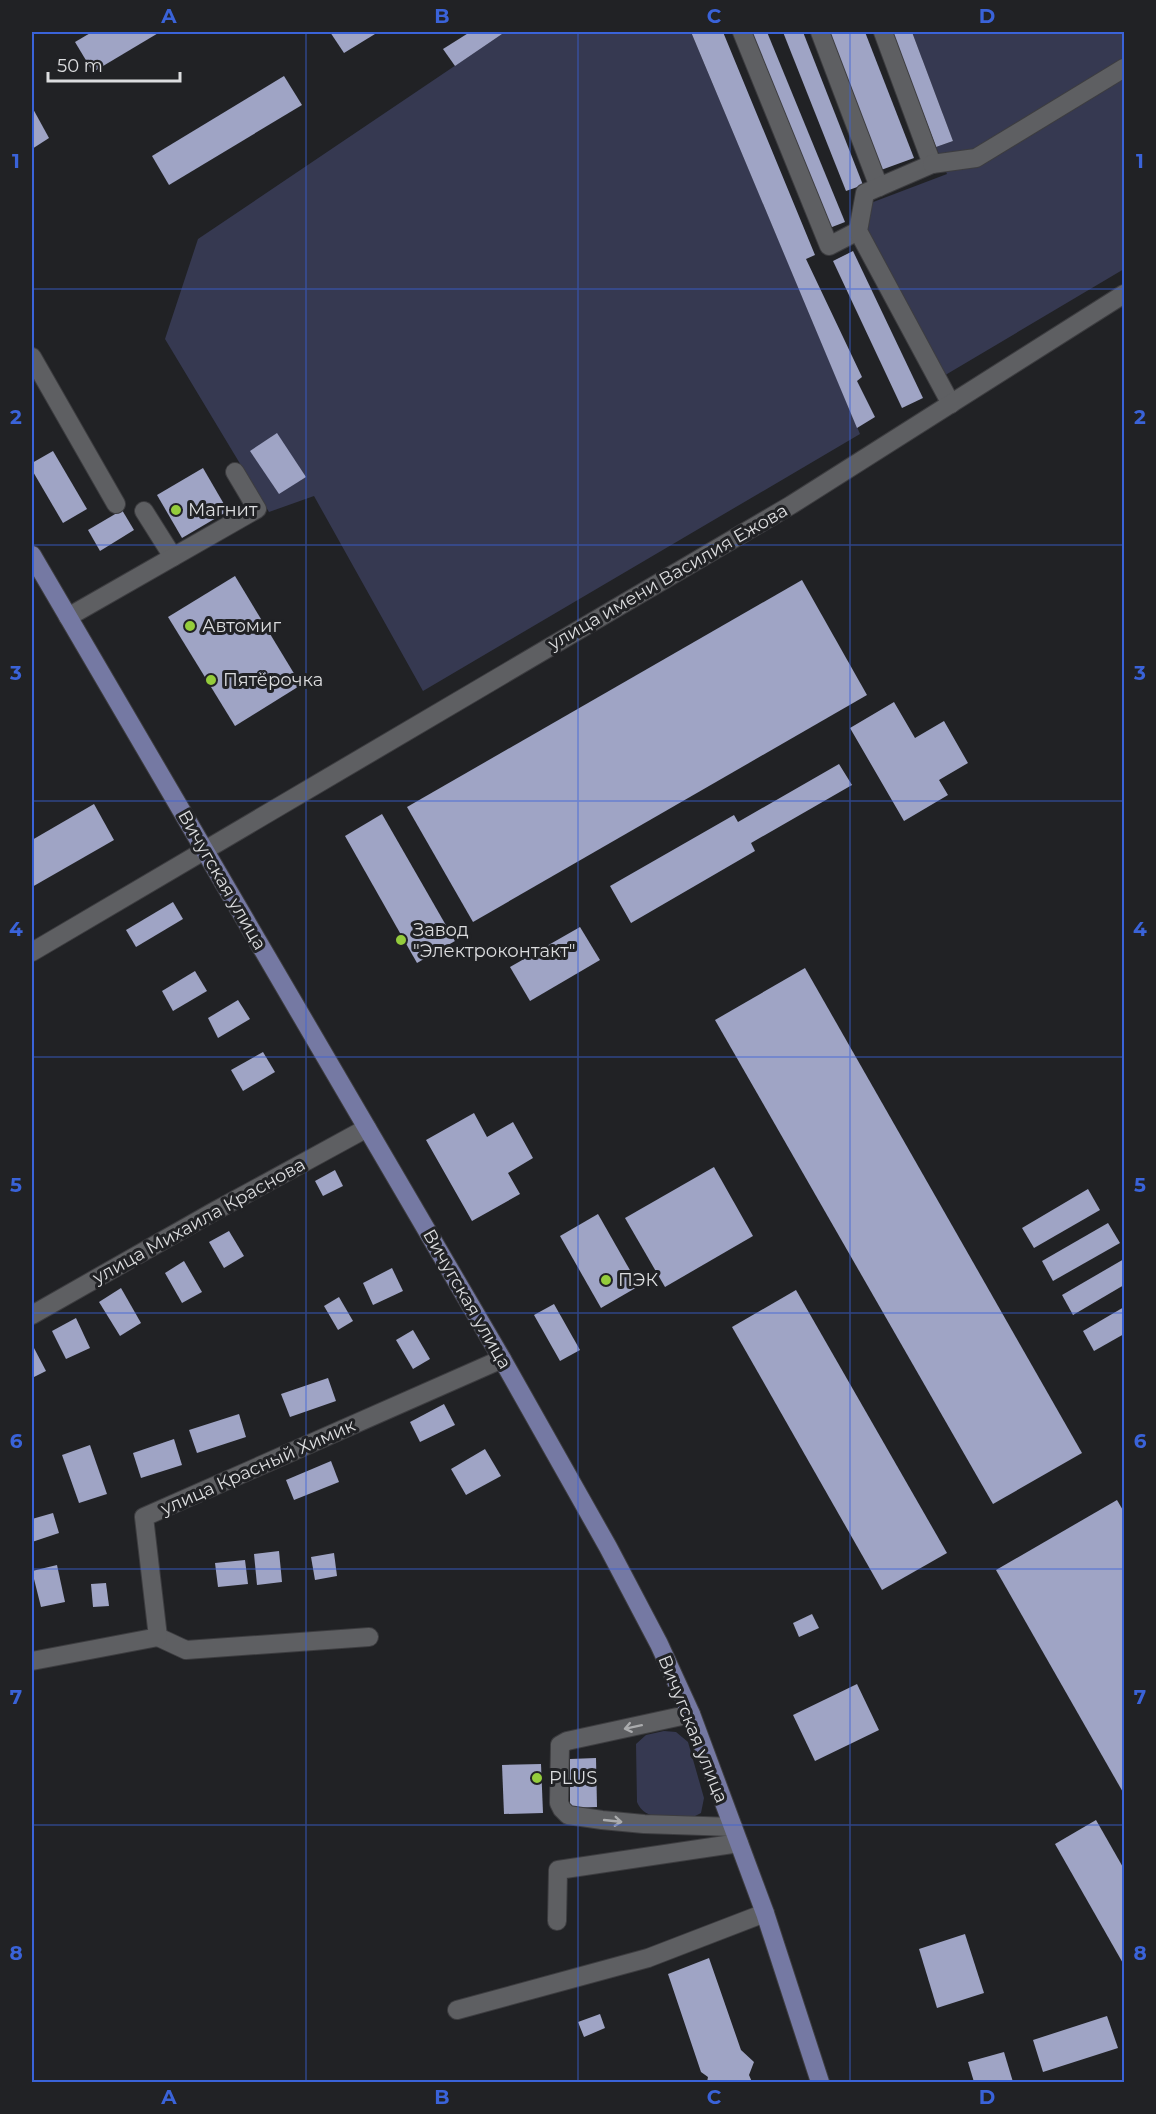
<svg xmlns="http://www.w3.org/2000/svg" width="1156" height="2114" viewBox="0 0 1156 2114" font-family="Montserrat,sans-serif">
  <rect width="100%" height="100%" fill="#212225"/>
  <g fill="#363951">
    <polygon points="505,32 691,32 860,434 423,691 314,496 269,512 165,339 198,239"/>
    <polygon points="912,32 1124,32 1124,269 942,377 861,220 868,204 947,174 936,147 953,141"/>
    <path d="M664 1731 676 1732 688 1742 704 1798 701 1813 695 1816C676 1816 646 1824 637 1802L636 1744 646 1735Z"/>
  </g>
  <g fill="#9fa4c5">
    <polygon points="92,32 160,32 93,72 75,42"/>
    <polygon points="330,32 374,32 375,34 344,53"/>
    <polygon points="470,32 505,32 455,66 443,49"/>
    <polygon points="691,32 723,32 815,255 806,259 862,377 857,381 875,417 857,428"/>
    <polygon points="747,32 767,32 845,222 827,229"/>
    <polygon points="783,32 803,32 863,185 846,191"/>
    <polygon points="828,32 865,32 914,158 881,170"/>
    <polygon points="892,32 912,32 953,141 936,147"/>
    <polygon points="284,76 302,105 169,185 152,156"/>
    <polygon points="32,107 49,138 32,149"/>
    <polygon points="853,251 923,398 902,408 833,261"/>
    <polygon points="277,433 306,477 279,494 250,451"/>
    <polygon points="53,451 87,509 63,523 32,470 32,463"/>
    <polygon points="203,468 228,511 182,538 157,495"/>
    <polygon points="122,510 134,530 100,551 88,530"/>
    <polygon points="235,576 301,685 235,726 168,617"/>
    <polygon points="802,580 867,695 473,922 407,807"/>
    <polygon points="894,702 915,738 944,721 968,763 939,780 948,795 904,821 850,728"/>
    <polygon points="839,764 852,785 751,843 755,851 631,923 610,886 734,815 738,822"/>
    <polygon points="94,804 114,840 32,887 32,840"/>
    <polygon points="382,814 455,941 417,963 345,836"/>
    <polygon points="173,902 183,919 136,947 126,930"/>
    <polygon points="580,927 600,960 530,1001 510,967"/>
    <polygon points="805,968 1082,1453 993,1504 715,1020"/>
    <polygon points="195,971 207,991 173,1011 162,991"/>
    <polygon points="238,1000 250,1019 218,1038 208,1018"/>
    <polygon points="263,1052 275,1072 243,1091 231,1070"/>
    <polygon points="474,1113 487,1137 513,1122 533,1158 508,1173 520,1194 472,1221 426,1140"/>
    <polygon points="714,1167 753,1236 665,1287 625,1218"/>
    <polygon points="335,1170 343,1186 323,1196 315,1181"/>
    <polygon points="1088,1189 1100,1210 1034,1248 1022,1228"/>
    <polygon points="598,1214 639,1286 601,1308 560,1236"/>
    <polygon points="1108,1223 1120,1243 1053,1281 1042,1261"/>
    <polygon points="229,1231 244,1256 224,1268 209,1242"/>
    <polygon points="1124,1259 1124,1285 1073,1315 1062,1295"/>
    <polygon points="184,1261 202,1292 182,1303 165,1273"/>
    <polygon points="392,1268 403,1291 373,1305 363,1283"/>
    <polygon points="121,1288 141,1323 120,1336 99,1302"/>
    <polygon points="796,1290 947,1553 882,1590 732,1327"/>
    <polygon points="339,1297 353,1321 338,1330 324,1306"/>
    <polygon points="554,1304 580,1350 560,1361 534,1315"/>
    <polygon points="1124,1307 1124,1334 1094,1351 1083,1331"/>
    <polygon points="76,1318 90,1348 66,1359 52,1331"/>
    <polygon points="413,1330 430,1359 413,1369 396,1340"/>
    <polygon points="34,1348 46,1371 32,1378 32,1349"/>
    <polygon points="328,1378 336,1401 290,1417 281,1394"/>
    <polygon points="444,1404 455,1425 420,1442 410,1422"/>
    <polygon points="239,1414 246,1437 197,1453 189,1430"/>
    <polygon points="174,1439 182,1465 141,1478 133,1453"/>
    <polygon points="90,1445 107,1494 79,1503 62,1455"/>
    <polygon points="485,1449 501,1476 466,1495 451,1469"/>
    <polygon points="331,1461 339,1482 294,1500 286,1480"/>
    <polygon points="1117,1500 1124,1512 1124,1794 996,1570"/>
    <polygon points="53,1513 59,1533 32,1542 32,1519"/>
    <polygon points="279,1551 282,1582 257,1585 254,1554"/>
    <polygon points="334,1553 337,1576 315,1580 311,1557"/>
    <polygon points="245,1560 248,1584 218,1587 215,1563"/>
    <polygon points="57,1565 65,1602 41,1607 32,1571"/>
    <polygon points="106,1583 109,1606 93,1607 91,1584"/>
    <polygon points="812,1614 819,1628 799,1637 793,1623"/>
    <polygon points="857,1684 879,1730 815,1761 793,1715"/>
    <polygon points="596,1758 597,1807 570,1808 570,1759"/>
    <polygon points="541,1764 543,1813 504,1814 502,1765"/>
    <polygon points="1096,1820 1124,1869 1124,1965 1055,1844"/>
    <polygon points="965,1934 984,1993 937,2008 919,1949"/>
    <polygon points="709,1958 741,2050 754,2062 749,2075 752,2082 707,2082 708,2077 701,2072 668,1974"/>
    <polygon points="600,2014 605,2028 584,2037 578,2022"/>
    <polygon points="1107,2016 1118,2048 1043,2072 1033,2040"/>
    <polygon points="1004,2052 1013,2082 974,2082 968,2062"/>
  </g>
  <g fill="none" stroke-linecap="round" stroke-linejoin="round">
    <defs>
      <g id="minor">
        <polyline points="742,32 829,246 858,231"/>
        <polyline points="820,32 879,187"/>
        <polyline points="883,32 932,164 865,193 858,231 951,404"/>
        <polyline points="932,164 976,158 1124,68"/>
        <polyline points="32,357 116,504"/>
        <polyline points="144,511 173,557"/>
        <polyline points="68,617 257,509 235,472"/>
        <polyline points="32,952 791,505 1124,294"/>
        <polyline points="32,1315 213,1212 367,1128"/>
        <polyline points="158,1637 186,1650 369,1637"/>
        <polyline points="32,1661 158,1637 144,1517 502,1359"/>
        <polyline points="691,1714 567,1741 560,1745 559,1803 562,1809 568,1815 602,1820 644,1824 733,1827"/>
        <polyline points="557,1921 558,1870 739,1843"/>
        <polyline points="457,2010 648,1958 765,1913"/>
      </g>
      <polyline id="major" points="32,555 502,1359 608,1547 659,1644 691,1714 765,1913 820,2082"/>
    </defs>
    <use href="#minor" stroke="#3d3d40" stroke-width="20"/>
    <use href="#major" stroke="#3d3d40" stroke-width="20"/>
    <use href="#minor" stroke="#5e5f62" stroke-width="18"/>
    <use href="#major" stroke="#7579a3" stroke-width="18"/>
  </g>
  <defs><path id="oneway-shaft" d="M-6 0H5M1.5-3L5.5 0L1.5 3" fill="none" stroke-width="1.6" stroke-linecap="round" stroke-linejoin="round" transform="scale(1.5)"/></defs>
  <g stroke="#aaabad">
    <use href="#oneway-shaft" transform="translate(633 1727) rotate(168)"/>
    <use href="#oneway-shaft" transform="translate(613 1821) rotate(6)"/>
  </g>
  <path fill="none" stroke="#3a63d9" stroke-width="1.5" stroke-opacity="0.55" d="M306 32V2082M578 32V2082M850 32V2082M32 289H1124M32 545H1124M32 801H1124M32 1057H1124M32 1313H1124M32 1569H1124M32 1825H1124"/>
  <g fill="#94cc3c" stroke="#212225" stroke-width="2">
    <circle cx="176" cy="510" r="6"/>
    <circle cx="190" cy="626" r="6"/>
    <circle cx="211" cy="680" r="6"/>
    <circle cx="401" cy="940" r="6"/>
    <circle cx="606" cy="1280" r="6"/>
    <circle cx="537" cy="1778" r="6"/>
  </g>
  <g text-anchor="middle" stroke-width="6" stroke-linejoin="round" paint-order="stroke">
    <g font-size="18" fill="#dcdddf" stroke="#212225" text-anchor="start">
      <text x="188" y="516">Магнит</text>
      <text x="202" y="632">Автомиг</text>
      <text x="223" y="686">Пятёрочка</text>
      <text x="413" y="936">Завод<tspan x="413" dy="21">"Электроконтакт"</tspan></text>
      <text x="618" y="1286">ПЭК</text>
      <text x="549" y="1784">PLUS</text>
    </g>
    <g font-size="18" fill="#dcdddf" stroke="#212225">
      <text transform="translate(668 577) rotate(-30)" y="6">улица имени Василия Ежова</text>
      <text transform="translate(222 880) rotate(60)" y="6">Вичугская улица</text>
      <text transform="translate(199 1221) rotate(-29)" y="6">улица Михаила Краснова</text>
      <text transform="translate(467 1299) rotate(60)" y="6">Вичугская улица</text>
      <text transform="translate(258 1467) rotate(-24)" y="6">улица Красный Химик</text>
      <text transform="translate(693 1729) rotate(68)" y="6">Вичугская улица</text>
    </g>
  </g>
  <rect width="1156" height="2114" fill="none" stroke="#212225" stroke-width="66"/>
  <path d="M48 72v9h132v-9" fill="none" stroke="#dcdddf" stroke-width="3"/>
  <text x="57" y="72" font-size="18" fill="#dcdddf" stroke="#212225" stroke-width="4.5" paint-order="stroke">50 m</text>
  <rect x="33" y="33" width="1090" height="2048" fill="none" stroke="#3a63d9" stroke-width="2"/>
  <g font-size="20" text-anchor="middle" font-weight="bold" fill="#3a63d9">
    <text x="169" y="23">A</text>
    <text x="442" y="23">B</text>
    <text x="714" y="23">C</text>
    <text x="987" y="23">D</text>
    <text x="16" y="168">1</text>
    <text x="1140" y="168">1</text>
    <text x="16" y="424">2</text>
    <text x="1140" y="424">2</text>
    <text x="16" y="680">3</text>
    <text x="1140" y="680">3</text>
    <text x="16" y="936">4</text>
    <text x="1140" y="936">4</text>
    <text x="16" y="1192">5</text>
    <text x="1140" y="1192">5</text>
    <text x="16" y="1448">6</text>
    <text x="1140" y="1448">6</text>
    <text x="16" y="1704">7</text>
    <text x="1140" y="1704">7</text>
    <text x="16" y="1960">8</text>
    <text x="1140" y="1960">8</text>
    <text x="169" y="2104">A</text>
    <text x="442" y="2104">B</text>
    <text x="714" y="2104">C</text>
    <text x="987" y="2104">D</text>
  </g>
</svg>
